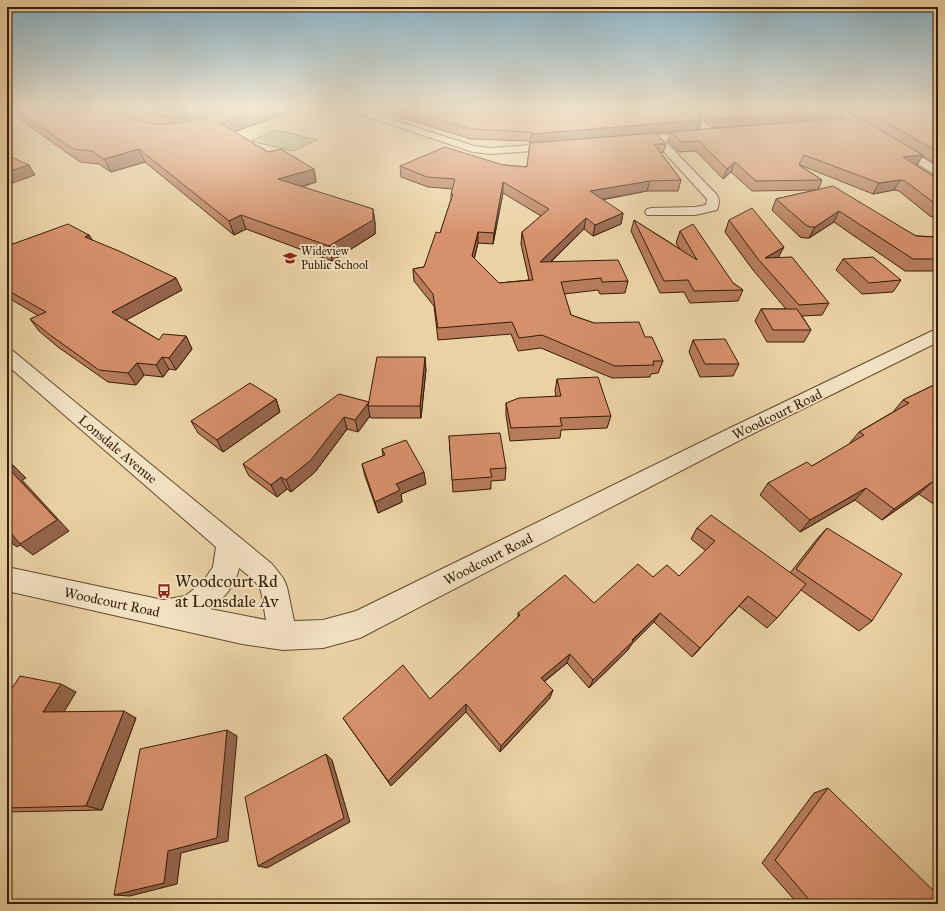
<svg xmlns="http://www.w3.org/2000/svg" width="945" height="911" viewBox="0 0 945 911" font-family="'IM FELL Great Primer',serif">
  <rect width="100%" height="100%" fill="#ebd2a5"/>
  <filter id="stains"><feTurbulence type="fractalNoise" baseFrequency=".005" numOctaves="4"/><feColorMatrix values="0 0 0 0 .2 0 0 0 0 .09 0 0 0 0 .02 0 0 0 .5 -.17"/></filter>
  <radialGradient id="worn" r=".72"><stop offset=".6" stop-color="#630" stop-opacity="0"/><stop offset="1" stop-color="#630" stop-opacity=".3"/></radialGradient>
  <polygon fill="#b6bc87" stroke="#766c46" points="276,130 317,140 293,151 251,141"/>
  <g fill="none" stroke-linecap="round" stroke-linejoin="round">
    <defs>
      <g id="minor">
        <polygon points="338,107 353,107 474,146 491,148 559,143 564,146 559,149 491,154 473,152"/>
        <polygon points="828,107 839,107 938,167 938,175 934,174"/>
        <path d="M699 132 704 135 703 137 665 141 717 195C720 199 719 206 717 210L695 215H647L645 212 647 209 652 208 695 207 706 205 707 199 654 141 631 143 626 140 631 137Z"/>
        <path d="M938 330V342L744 438 360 638 323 648 283 650 242 644 7 591V567L163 600 185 596 202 583 213 567 216 547 7 365V349L13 351 272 564 283 578 287 587 294 621 323 620 356 611 730 428 932 331ZM239 568 254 580 261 591 266 620 210 609C223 600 236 584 239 568Z"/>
      </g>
    </defs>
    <use href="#minor" stroke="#634a2e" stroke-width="2"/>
    <use href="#minor" fill="#f2e2c4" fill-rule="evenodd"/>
  </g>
  <g fill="#b87c5d" stroke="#361c06" fill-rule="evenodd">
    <polygon points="7,108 113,108 130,118 139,121 117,108 293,108 293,111 234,132 268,152 314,169 316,182 302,187 373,209 375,223 375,234 332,261 246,229 234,235 145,162 111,172 99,164 80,162 11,113 7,114"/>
    <path d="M374 108H677L701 120 699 130 713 128 698 116 700 108H938V163H935L922 156 917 165H916L938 179V219L930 216 899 191 894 190 873 194 800 165H799L822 180 818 190 916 236 938 237V271H905L834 222 809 238H805L800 237 772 210 776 199 816 190 752 191 731 172 723 179 696 151 679 152 668 141 671 132 656 133 666 144 663 153H661L681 180 678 191H647L602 200 623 213 621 224 593 236 584 229 551 262 628 281 625 293 600 294 598 290 564 294 571 315 594 323 645 337 663 361 658 373 651 374 650 377 612 378 541 348 518 351 511 334 438 340 434 306 414 281 413 269 424 267 440 233 451 199V194L453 189 428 187 401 177 400 166 503 165 527 167 530 141 471 139 374 109ZM846 110 871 125 842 119ZM503 193 541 216 522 232 521 244 529 280 499 283 474 259 478 243 493 244Z"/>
    <polygon points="634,220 680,249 676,243 680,231 733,283 743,290 738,301 690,303 684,292 660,293 631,231"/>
    <polygon points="729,220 778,258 829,303 822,315 802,316 811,330 804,342 767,342 755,321 761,309 786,309 753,270 725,232"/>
    <polygon points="89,235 92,240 182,290 126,320 159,340 186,336 192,349 176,370 169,369 163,377 144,375 136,385 108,382 58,347 39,331 30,319 39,316 7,297 7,241 13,244"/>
    <polygon points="843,259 901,280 893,292 862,294 836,270"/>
    <polygon points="693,340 739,364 733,376 700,377 689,352"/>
    <polygon points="426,369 421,418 371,418 370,416 358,432 347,429 315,472 291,492 287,489 277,497 249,476 243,464 369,402"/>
    <polygon points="557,379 611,416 607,428 561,430 560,438 510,441 506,415 506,403 556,396 555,391"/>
    <polygon points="938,383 938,503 935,505 919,494 882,520 855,500 800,532 760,495 768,483 812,466 850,444 849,444 859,432 893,412 903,400"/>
    <polygon points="276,399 280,412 223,452 198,433 191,421"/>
    <polygon points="449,436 506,468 505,480 491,481 491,489 453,492"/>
    <polygon points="382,449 426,484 401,494 402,502 378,513 365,476 362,464 383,456"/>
    <polygon points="697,528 790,573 817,539 827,528 872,621 859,631 801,590 777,618 767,628 739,606 692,657 654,622 631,645 628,650 589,688 567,663 544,682 550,698 500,752 466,712 391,786 343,718 430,699 518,617 518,613 594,603 653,577 679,576 706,551 691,539"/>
    <polygon points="7,686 13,687 76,692 63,712 136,718 102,810 7,812"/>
    <polygon points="828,788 938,904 798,904 762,863 814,793"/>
  </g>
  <g fill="#96654c" stroke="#361c06">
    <polygon points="7,108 8,108 11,113 7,114"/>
    <polygon points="206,108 241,108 172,127 167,116"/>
    <polygon points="267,108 293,108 293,111 224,135 220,123"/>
    <polygon points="846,110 842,119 713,128 716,119"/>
    <polygon points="701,120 699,130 530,143 531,134"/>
    <polygon points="139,149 145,162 111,172 104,159"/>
    <polygon points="923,155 917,165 897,168 903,157"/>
    <polygon points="938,158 938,163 935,163"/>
    <polygon points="735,162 731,172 723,179 727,169"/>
    <polygon points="29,165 35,175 7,185 7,172"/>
    <polygon points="314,169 316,182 282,193 278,179"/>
    <polygon points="900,180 894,190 873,194 879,183"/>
    <polygon points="650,181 647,191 588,202 590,191"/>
    <polygon points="503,182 503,193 493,244 494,233"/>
    <polygon points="373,209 375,223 375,234 332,261 329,246"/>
    <polygon points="839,211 834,222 809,238 815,227"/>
    <polygon points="623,213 621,224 593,236 595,225"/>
    <polygon points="241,215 246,229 234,235 229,221"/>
    <polygon points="586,218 584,229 538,274 540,262"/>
    <polygon points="478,232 478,243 472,268 472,256"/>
    <polygon points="89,235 96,246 85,237"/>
    <polygon points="784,247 778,258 765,258"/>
    <polygon points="176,278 182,290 119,324 112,312"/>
    <polygon points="186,336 192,349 176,370 169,358"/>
    <polygon points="162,357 169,369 163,377 156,365"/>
    <polygon points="425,357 426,369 421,418 420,406"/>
    <polygon points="137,363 144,375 136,385 128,373"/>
    <polygon points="276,399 280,412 223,452 217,440"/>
    <polygon points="369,402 368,406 370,416 358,432 355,420"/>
    <polygon points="344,417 347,429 315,472 291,492 286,480"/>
    <polygon points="7,459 26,478 22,480 69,531 33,555 20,545 17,547 10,542 7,544 9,469"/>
    <polygon points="424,472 426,484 401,494 402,502 378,513 375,502 396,484"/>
    <polygon points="281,477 287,489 277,497 271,485"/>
    <polygon points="932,482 919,494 882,520 894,509"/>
    <polygon points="866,488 855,500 800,532 810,520"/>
    <polygon points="748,596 739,606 692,657 700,648"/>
    <polygon points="660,613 654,622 631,645 628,650 589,688 593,680"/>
    <polygon points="570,654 567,663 538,686 541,678"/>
    <polygon points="61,684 76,692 59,720 43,712"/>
    <polygon points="553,690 550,698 500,752 501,746"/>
    <polygon points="466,704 466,712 391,786 388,781"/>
    <polygon points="124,711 136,718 102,810 86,806"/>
    <polygon points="227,730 237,736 228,841 181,853 177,884 130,896 114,895 168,851"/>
    <polygon points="326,754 332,760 350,822 267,868 258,866"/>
  </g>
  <g fill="#d6906c" stroke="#361c06" fill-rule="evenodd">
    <polygon points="13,108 113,108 130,118 153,124 168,124 201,119 229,108 267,108 220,123 268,152 281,149 314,169 278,179 373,209 373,220 329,246 241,215 229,221 139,149 104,159 92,151 73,149"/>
    <polygon points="132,108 206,108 194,112 167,116 143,114"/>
    <polygon points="397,108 687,108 701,120 531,134 531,132 471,129"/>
    <polygon points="702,108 843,108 846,110 716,119"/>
    <polygon points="862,108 938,108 938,152"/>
    <polygon points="858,117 923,155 903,157 938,179 938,206 905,181 900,180 879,183 804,155 799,165 822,180 756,181 735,162 727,169 699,141 681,142 671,132"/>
    <path d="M656 133 666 144H654L681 180 650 181 590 191 623 213 595 225 586 218 540 262 618 260 628 281 602 282 601 278 561 282 571 315 594 323 639 322 645 337H652L663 361H653L654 365 615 366 542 335 519 338 512 322 438 328 433 294 413 269 424 267 436 232 440 233 453 194H451L455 179 427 177 400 166 445 147 503 165 527 167 530 143ZM503 182 549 209 522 232 533 280 499 283 472 256 478 232 494 233Z"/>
    <polygon points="7,155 29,165 7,172"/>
    <polygon points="833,186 916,236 938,237 938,259 913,259 839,211 815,227 810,227 806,225 776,199"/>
    <polygon points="752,208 784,247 765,258 792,257 829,303 799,305 758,259 729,220"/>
    <polygon points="634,220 697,260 680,231 693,224 733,283 743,290 694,291 688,280 664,281"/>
    <polygon points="68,224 89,235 85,237 119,251 176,278 112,312 159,340 163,334 186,336 169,358 162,357 156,365 137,363 128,373 99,370 50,335 30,319 46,312 7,290 7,241 13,244"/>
    <polygon points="873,257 901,280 869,283 843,259"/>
    <polygon points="761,309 797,309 811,330 773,330"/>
    <polygon points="725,339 739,364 705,364 693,340"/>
    <polygon points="377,357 425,357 420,406 368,406"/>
    <polygon points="598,377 611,416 560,418 562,426 511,428 506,403 519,398 561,396 557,379"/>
    <polygon points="250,383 276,399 217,440 191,421"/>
    <polygon points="938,383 938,487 932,482 894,509 866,488 810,520 768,483 807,462 812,466 864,435 859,432 909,403 903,400"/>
    <polygon points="339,394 369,402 355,420 344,417 311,460 286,480 281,477 271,485 243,464"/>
    <polygon points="500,433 506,468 490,469 492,477 452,480 449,436"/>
    <polygon points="406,440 424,472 396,484 400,490 375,502 362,464 385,455 382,449"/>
    <polygon points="7,459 14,466 9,469 57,520 20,544 10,532 7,533"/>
    <polygon points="711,515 806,584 777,618 748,596 700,648 660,613 632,640 633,641 593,680 570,654 541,678 553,690 501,746 466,704 388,781 343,718 403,665 430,699 520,615 518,613 565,575 594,603 638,564 653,577 667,565 679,576 715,541 697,528"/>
    <polygon points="827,528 902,574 872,621 796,569"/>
    <polygon points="20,676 61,684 43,712 124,711 86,806 7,808 7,686 13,687"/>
    <polygon points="227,730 217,838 168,851 164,883 114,895 140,749"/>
    <polygon points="326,754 344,818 258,866 245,797"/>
    <polygon points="828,788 938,895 938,904 813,904 775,860"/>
  </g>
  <linearGradient id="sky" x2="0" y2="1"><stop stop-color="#88b6ce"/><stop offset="0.46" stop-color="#f6ebd6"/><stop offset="1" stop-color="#f6ebd6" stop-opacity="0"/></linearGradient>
  <rect width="945" height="235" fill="url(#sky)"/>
  <defs>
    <symbol id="school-bare" viewBox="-9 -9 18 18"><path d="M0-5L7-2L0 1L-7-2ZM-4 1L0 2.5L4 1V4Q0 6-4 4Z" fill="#8f2418" stroke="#f2e2c4" stroke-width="2.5" paint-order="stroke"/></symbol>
    <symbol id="bus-bare" viewBox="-9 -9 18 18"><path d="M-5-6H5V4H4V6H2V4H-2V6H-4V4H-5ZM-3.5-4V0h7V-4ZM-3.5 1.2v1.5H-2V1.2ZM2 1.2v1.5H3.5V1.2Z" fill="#8f2418" stroke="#f2e2c4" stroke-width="2.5" paint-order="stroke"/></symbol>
  </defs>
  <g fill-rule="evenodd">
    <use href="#school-bare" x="280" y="248" width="20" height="20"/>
    <use href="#bus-bare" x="154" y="581" width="20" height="20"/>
  </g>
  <g text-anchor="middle" stroke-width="4" stroke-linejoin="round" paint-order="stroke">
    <g font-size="12" fill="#361c06" stroke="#f2e2c4" text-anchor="start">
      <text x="301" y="255">Wideview<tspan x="301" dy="14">Public School</tspan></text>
    </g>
    <g font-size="14" fill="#361c06" stroke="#f2e2c4">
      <text transform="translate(777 414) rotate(-26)" y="5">Woodcourt Road</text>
      <text transform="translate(118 449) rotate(40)" y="5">Lonsdale Avenue</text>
      <text transform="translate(488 559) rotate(-27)" y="5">Woodcourt Road</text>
      <text transform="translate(112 602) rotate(12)" y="5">Woodcourt Road</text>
    </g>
    <g font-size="17" fill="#361c06" stroke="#f2e2c4" text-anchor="start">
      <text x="175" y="587">Woodcourt Rd<tspan x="175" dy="20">at Lonsdale Av</tspan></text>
    </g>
  </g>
  <rect width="945" height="911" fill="none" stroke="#ebd2a5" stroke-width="24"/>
  <rect x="8" y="8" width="929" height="895" fill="none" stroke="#361c06" stroke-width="2"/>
  <rect x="12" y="12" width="921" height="887" fill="none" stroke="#361c06"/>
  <rect width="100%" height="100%" filter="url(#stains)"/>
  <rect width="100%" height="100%" fill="url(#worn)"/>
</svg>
